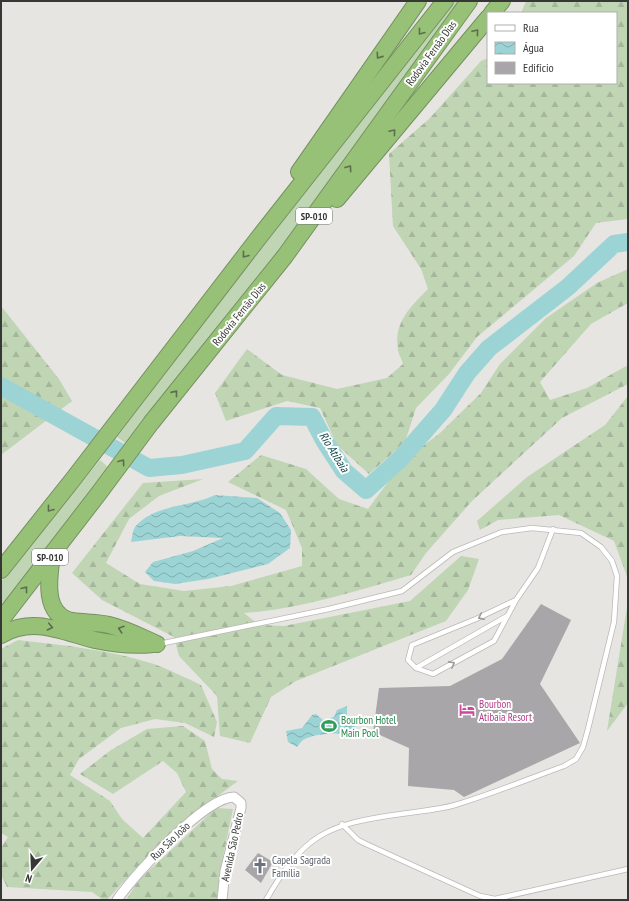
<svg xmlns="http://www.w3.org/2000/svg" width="629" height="901" viewBox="0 0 629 901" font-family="'PT Sans Narrow',sans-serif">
  <defs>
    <pattern id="forest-firs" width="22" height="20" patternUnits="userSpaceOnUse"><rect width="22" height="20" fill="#bfd5b4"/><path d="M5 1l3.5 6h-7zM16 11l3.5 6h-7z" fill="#a5b79b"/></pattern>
    <pattern id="water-waves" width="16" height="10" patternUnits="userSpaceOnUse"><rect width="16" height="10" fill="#9cd4d6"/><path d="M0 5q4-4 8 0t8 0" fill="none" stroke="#80adae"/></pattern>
  </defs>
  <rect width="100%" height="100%" fill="#e6e5e2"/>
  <g fill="#bfd5b4">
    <polygon points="454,1 464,1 305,219 128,445 117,437 212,312"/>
    <polygon points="100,460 109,468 1,605 1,582"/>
  </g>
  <g fill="url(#forest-firs)">
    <path d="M526 1H628V219L596 223 574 256 477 337 449 374 416 408 405 442 369 474 337 445 320 408 287 401 226 421 215 393 247 349 282 375 337 389 387 378 403 364C402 359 398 354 398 349 393 323 412 305 428 289L421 269 393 226 389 154 430 118 481 61 488 58V83H616V13H521Z"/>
    <path d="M628 269V303L591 324 540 382 550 400 587 388 628 365V384L562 418 472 501 426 553 411 575C356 591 301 609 244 613L259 625 284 626 410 601 461 556 479 559 468 590 446 621 296 681 271 697 250 743 220 736 217 696 179 656 174 637 102 600 72 573 143 483 203 479 159 496 129 519 106 563 140 584 184 591 231 586 302 566V548L286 510 228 482 261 455 306 469 339 499 368 509 405 459 439 434 481 393 500 364 546 318 597 283Z"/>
    <polygon points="1,306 59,379 72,401 1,455"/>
    <polygon points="628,396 628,579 614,541 559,515 498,520 480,530 477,521 527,477 605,425"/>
    <polygon points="628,601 628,703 607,731"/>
    <path d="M18 640C63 645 110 650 154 664 170 670 186 678 201 685L217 722 214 737 185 723 155 719 121 728 79 759 70 775 110 801 122 819 143 838 186 792 177 773 163 761 113 794 80 774 111 750 147 729 183 726 205 741 212 769 222 779 238 781C190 816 146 855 107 900H103L92 892 7 887 1 875V848L8 837 1 833V649Z"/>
    <polygon points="216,808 233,809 221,866 217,900 126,900 139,880"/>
  </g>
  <g fill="url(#water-waves)">
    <path d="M215 495 257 498 280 513 291 530 290 548 268 564 208 579 175 584 154 581 145 572 153 562 193 551 223 538 180 536 131 542C132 537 133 530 135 527 154 504 191 507 215 495Z"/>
    <path d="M347 706V716L356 725 352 735C340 732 314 733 303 740 301 741 299 745 297 747L288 742 286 731 302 728 312 715 316 714 323 720 334 717 337 710Z"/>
  </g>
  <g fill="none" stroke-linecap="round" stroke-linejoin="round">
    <polyline stroke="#9cd4d6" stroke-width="18" points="1,386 149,468 182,465 245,451 276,416 312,417 324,440 344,471 366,490 400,459 443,410 467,373 489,348 568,287 614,244 628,242"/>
  </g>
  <g fill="#a8a6a8">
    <polygon points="541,604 571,620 540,684 580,743 464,797 454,790 408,786 409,748 373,732 379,688 450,686 502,659"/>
    <polygon points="258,853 273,862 261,883 245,870"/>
  </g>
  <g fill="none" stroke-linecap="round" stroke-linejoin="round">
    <defs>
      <g id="service">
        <polyline points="516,600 476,619 412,645 408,660 416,668 433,674 494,641 516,600 538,568 553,529"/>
        <path d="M159 644 329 609 402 591 453 552 502 532 532 528 581 533 601 547 612 561 617 576 614 622 588 729 583 747 576 759 564 766C528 779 492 794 455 805 438 810 419 811 401 814 327 824 304 834 266 900"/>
        <polyline points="416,668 507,616"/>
        <polyline points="342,824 358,840 366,844 480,896 495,899 628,869"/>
      </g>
      <path id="minor" d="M117 900C133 876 205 797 234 797L241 803V808L225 871 222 900"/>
      <g id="motorway">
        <polyline points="492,13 502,1"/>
        <polyline points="299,172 418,1"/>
        <polyline points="337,199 488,18"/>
        <path d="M52 555C49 576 42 615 72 621 84 623 97 622 109 625 126 629 141 637 157 644"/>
        <polyline points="1,570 74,478 260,236 445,1"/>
        <polyline points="1,620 99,493 151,423 285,256 469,1"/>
        <path d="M1 635C33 616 63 632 95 640 114 644 134 646 153 644"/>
      </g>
    </defs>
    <use href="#service" stroke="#bab9b6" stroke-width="6"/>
    <use href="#minor" stroke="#bab9b6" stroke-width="11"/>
    <use href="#motorway" stroke="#759160" stroke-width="18"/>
    <use href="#service" stroke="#fff" stroke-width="4.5"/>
    <use href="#minor" stroke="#fff" stroke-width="9"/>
    <use href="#motorway" stroke="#97c177" stroke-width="16"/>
  </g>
  <defs><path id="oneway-chevron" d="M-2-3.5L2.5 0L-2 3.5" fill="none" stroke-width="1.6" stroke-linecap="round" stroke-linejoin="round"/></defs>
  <g stroke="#5d6e4f">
    <use href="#oneway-chevron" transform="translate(421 32) rotate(128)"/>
    <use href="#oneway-chevron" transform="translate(476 32) rotate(-50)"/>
    <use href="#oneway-chevron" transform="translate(379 56) rotate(125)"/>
    <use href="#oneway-chevron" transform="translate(393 132) rotate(-50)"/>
    <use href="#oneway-chevron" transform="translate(349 168) rotate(-54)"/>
    <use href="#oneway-chevron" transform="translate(245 255) rotate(128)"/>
    <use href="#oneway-chevron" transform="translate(175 393) rotate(-51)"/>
    <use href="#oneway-chevron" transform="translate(122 462) rotate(-54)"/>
    <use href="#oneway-chevron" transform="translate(50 509) rotate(128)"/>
    <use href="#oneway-chevron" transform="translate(25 589) rotate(-52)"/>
    <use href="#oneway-chevron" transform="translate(50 627) rotate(12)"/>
    <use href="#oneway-chevron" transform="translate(121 629) rotate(-162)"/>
  </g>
  <g stroke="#9b9b9a">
    <use href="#oneway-chevron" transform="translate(481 617) rotate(154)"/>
    <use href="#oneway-chevron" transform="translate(452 664) rotate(-28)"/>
  </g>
  <defs>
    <symbol id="hotel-bare" viewBox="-9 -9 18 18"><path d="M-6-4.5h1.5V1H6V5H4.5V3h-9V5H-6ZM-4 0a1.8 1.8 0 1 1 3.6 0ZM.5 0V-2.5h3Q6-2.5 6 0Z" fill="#d1479c" stroke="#fff" stroke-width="2.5" paint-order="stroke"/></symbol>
    <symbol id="stadium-bare" viewBox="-9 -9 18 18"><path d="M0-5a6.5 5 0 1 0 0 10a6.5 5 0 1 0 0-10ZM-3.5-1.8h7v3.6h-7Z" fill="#2e9e5b" stroke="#fff" stroke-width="2.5" paint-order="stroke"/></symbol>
    <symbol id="church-bare" viewBox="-9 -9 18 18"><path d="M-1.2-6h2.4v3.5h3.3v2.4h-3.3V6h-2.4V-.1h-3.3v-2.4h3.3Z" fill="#6b7280" stroke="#fff" stroke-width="2.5" paint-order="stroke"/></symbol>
  </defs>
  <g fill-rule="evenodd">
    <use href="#hotel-bare" x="456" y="699" width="22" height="22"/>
    <use href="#stadium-bare" x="318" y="715" width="22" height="22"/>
    <use href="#church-bare" x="249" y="855" width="22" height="22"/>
  </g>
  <g text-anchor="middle" stroke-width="4" stroke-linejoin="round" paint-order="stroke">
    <g fill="#fff" stroke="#737372" stroke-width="1">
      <rect x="296" y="208" width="36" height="16" rx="3"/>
      <rect x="32" y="549" width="36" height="16" rx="3"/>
    </g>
    <g font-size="10" font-weight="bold" fill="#373735">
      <text x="314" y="220">SP-010</text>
      <text x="50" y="561">SP-010</text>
    </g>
    <g font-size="11" fill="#373735" stroke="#fff">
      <text transform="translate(431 53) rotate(-54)" y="4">Rodovia Fernão Dias</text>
      <text transform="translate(239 314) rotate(-51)" y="4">Rodovia Fernão Dias</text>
      <text transform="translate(170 841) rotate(-44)" y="4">Rua São João</text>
      <text transform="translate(232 847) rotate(-78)" y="4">Avenida São Pedro</text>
    </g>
    <g font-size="11" fill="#b23c85" stroke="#fff" text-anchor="start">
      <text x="479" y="708">Bourbon<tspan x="479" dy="13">Atibaia Resort</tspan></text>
    </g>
    <g font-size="11" fill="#27864d" stroke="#fff" text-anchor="start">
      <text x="341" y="724">Bourbon Hotel<tspan x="341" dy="13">Main Pool</tspan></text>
    </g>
    <g font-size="11" fill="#5b616d" stroke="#fff" text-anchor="start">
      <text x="272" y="864">Capela Sagrada<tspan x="272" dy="13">Família</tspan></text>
    </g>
    <g font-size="12" font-style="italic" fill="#104446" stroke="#fff">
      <text transform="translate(334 452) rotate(58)" y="4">Rio Atibaia</text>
    </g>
  </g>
  <rect width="629" height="901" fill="none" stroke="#373735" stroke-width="4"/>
  <rect x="487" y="12" width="130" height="72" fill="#ffffff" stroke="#afafae"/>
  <rect x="495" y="25" width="20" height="6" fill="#ffffff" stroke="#afafae"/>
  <text x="523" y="32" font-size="12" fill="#373735">Rua</text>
  <rect x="495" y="42" width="20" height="12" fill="url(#water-waves)" stroke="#afafae"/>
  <text x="523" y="52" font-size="12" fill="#373735">Água</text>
  <rect x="495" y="62" width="20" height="12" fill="#a8a6a8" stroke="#afafae"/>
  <text x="523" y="72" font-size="12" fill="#373735">Edifício</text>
  <g transform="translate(32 869) rotate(199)" stroke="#ffffff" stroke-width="3" paint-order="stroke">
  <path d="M0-3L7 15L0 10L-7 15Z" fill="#373735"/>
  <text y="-6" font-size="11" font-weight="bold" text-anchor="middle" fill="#373735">N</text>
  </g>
</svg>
